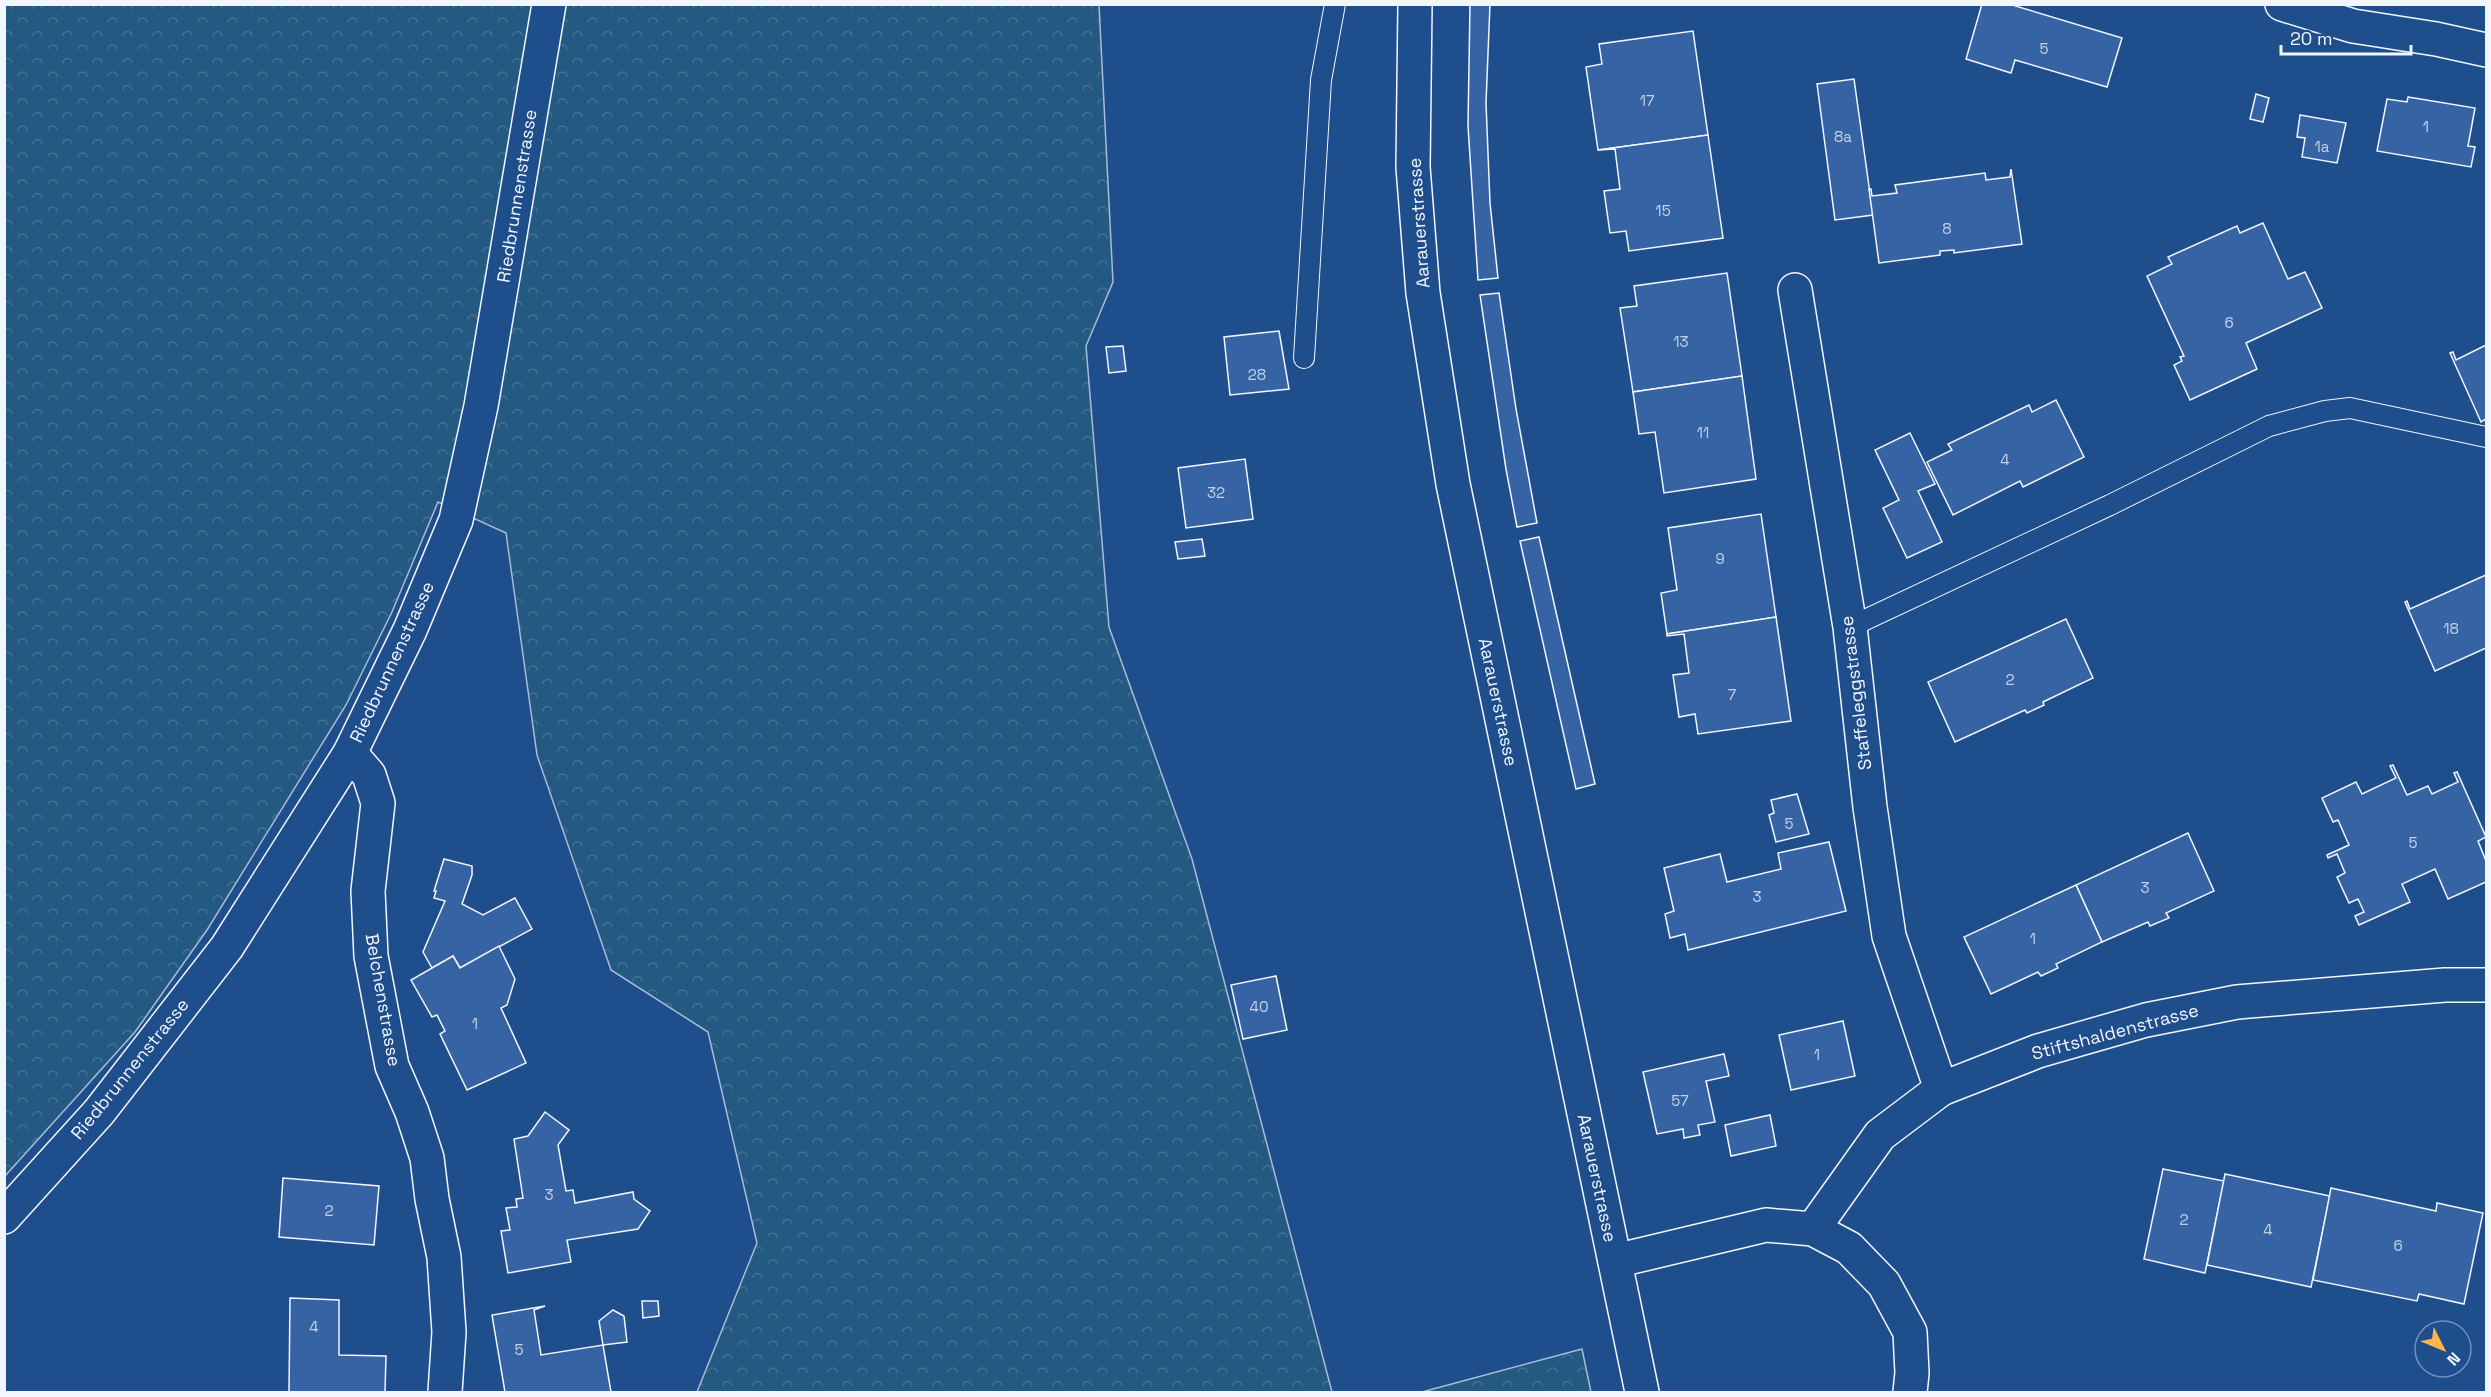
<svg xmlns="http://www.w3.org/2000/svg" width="2491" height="1397" viewBox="0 0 2491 1397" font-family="'Space Grotesk',sans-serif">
  <defs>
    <pattern id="forest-crowns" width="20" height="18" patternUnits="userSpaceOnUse" patternTransform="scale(1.5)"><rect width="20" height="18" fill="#245a82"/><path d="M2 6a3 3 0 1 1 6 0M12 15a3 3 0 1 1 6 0" fill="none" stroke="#447295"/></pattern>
  </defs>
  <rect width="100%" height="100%" fill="#1f4e8c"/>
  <g fill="url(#forest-crowns)" stroke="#a8bbd7" stroke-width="1.5">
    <polygon points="5,5 1099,5 1113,282 1086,346 1109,627 1192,859 1332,1392 697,1392 757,1243 708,1032 611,970 537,755 506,533 438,502 392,612 346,705 207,930 135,1032 5,1176"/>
    <polygon points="1582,1349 1591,1392 1422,1392"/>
  </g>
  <g fill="#3563a3" stroke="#f2f6ff" stroke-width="1.5">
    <polygon points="1470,4 1490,4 1486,103 1490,203 1498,278 1478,280 1468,126"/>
    <polygon points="1982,4 2009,4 2122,38 2107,87 2015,60 2011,73 1966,59"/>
    <polygon points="1693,31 1708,135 1598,150 1586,67 1602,64 1599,44"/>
    <polygon points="1854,79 1873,215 1835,220 1817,84"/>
    <polygon points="2256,94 2269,98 2263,122 2250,119"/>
    <polygon points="2408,97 2475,108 2468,146 2475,147 2471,167 2377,151 2387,99 2407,102"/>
    <polygon points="2300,115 2346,123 2337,163 2302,157 2305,138 2297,137"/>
    <polygon points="1708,135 1723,238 1629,251 1626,231 1610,233 1604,191 1620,189 1615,149 1598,150"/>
    <polygon points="2011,169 2022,244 1954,253 1954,250 1940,251 1940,255 1879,263 1869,189 1871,189 1872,196 1897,193 1895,185 1985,173 1986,180 2010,177"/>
    <polygon points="2263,223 2288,279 2305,272 2322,308 2246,343 2257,369 2190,400 2174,365 2182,361 2180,357 2184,356 2147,276 2172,264 2168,257 2237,226 2240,233"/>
    <polygon points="1727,273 1742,376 1633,392 1620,308 1637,306 1634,286"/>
    <polygon points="1499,293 1516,409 1537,523 1517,527 1506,469 1480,295"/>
    <polygon points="1279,331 1289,389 1230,395 1224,337"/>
    <polygon points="2486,345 2486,419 2481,422 2450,353 2453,352 2456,360"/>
    <polygon points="1123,346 1126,371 1109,373 1106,347"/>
    <polygon points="1742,376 1756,479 1664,493 1655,432 1639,434 1633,392"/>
    <polygon points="2056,400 2084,457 2023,487 2020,481 1953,515 1927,462 1952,450 1948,444 2029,405 2032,412"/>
    <polygon points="1910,433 1935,484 1918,491 1942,542 1907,558 1883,508 1899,500 1875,450"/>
    <polygon points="1245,459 1253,519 1186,528 1178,468"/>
    <polygon points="1761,514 1776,617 1667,634 1661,593 1677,590 1668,528"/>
    <polygon points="1539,537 1595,784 1576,789 1520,541"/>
    <polygon points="1202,539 1205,556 1178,559 1175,542"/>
    <polygon points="2486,575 2486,648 2435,671 2405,602 2407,601 2410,609"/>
    <polygon points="1776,617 1791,721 1698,734 1695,714 1679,717 1673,675 1689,673 1684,634 1667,636 1667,634"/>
    <polygon points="2066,619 2093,678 2043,702 2044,705 2027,713 2025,710 1955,742 1928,682"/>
    <polygon points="2393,765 2407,795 2428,786 2432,794 2458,782 2454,773 2457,772 2486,837 2478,841 2486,861 2486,882 2448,899 2435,869 2402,884 2410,902 2359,925 2355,916 2364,912 2358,899 2349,903 2337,877 2345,873 2337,854 2328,858 2327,855 2349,845 2338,820 2333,822 2322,798 2356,782 2362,794 2396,778 2390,766"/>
    <polygon points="1797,794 1809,834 1776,842 1769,815 1774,813 1771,800"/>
    <polygon points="2188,833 2214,891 2166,913 2169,918 2150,926 2148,922 2102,942 2076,885"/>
    <polygon points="1829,842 1846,911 1688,950 1685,934 1670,938 1665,914 1674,911 1664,868 1720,854 1727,882 1781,869 1778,853"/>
    <polygon points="444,859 472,866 472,875 462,904 483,915 515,898 532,929 460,968 453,956 432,968 423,952 445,901 434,898 436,891 434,891"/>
    <polygon points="2076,885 2102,942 2056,964 2058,968 2041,976 2038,972 1991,994 1964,937"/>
    <polygon points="499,946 515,979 507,1005 501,1008 526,1063 467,1090 440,1034 445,1031 437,1015 432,1017 411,980 453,956 460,968"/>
    <polygon points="1276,976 1287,1030 1243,1039 1231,985"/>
    <polygon points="1843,1021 1855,1076 1791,1090 1779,1035"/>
    <polygon points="1724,1054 1729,1076 1706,1081 1715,1122 1698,1125 1700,1135 1684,1138 1683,1129 1657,1134 1643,1072"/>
    <polygon points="545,1112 569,1130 558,1145 566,1191 573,1190 575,1203 633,1192 634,1199 650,1211 638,1229 567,1240 571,1262 508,1273 501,1231 510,1230 506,1208 517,1207 516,1199 523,1198 514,1139 528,1136"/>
    <polygon points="1770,1115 1776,1146 1731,1156 1725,1125"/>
    <polygon points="2163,1169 2224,1181 2205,1273 2144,1259"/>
    <polygon points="2225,1174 2330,1196 2311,1287 2207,1265"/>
    <polygon points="283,1178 379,1186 374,1245 279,1237"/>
    <polygon points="2331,1188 2436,1211 2437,1203 2483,1213 2464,1304 2419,1294 2417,1301 2313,1280"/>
    <polygon points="290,1298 339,1300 339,1355 386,1356 385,1392 289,1392"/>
    <polygon points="642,1301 658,1301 659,1316 643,1318"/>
    <polygon points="545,1306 534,1310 541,1355 603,1345 611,1392 505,1392 492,1315"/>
    <polygon points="613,1310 624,1316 627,1342 603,1345 599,1321"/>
  </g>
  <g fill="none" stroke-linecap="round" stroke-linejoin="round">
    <defs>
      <g id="service">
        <polyline points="1304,358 1321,80 1335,4"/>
        <polyline points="1850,627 2110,505 2269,426 2325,411 2350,408 2486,437"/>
      </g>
      <g id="minor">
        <polyline points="2282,4 2353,26 2436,39 2486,50"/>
        <polyline points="1795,290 1850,627 1870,807 1889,936 1941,1089"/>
        <polyline points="350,753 369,775 378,803 368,891 371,956 392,1066 412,1112 427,1158 432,1199 444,1257 449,1332 445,1392"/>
        <polyline points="1813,1229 1880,1135 1941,1089 2038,1051 2146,1020 2237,1002 2445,985 2486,985"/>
        <polyline points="1615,1261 1766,1225 1813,1229 1849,1248 1884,1284 1910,1332 1912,1373 1910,1392"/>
      </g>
      <polyline id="tertiary" points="4,1217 99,1112 227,947 350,753 410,630 456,520 481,406 549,4"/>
      <polyline id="primary" points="1415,4 1413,167 1423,293 1453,484 1642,1392"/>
    </defs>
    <use href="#service" stroke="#f2f6ff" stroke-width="22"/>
    <use href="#minor" stroke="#f2f6ff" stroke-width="36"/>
    <use href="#tertiary" stroke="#f2f6ff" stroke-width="36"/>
    <use href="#primary" stroke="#f2f6ff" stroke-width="36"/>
    <use href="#service" stroke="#1f4e8c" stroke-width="20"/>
    <use href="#minor" stroke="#1f4e8c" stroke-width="33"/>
    <use href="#tertiary" stroke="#1f4e8c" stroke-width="33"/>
    <use href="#primary" stroke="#1f4e8c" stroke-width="33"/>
  </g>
  <g text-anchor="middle" stroke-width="4.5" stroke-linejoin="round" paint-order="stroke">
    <g font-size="15" fill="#c3d1e8">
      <text x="2044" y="54">5</text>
      <text x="1647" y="106">17</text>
      <text x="2426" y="132">1</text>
      <text x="1843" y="142">8a</text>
      <text x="2322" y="152">1a</text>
      <text x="1663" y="216">15</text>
      <text x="1947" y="234">8</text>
      <text x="2229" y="328">6</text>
      <text x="1681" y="347">13</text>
      <text x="1257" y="380">28</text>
      <text x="1703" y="438">11</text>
      <text x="2005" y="465">4</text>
      <text x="1216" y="498">32</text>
      <text x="1720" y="564">9</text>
      <text x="2451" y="634">18</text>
      <text x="2010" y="685">2</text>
      <text x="1732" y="700">7</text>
      <text x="1789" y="829">5</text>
      <text x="2413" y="848">5</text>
      <text x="2145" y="893">3</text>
      <text x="1757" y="902">3</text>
      <text x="2033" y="944">1</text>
      <text x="1259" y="1012">40</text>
      <text x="475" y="1029">1</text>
      <text x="1817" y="1060">1</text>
      <text x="1680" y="1106">57</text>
      <text x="549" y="1200">3</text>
      <text x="329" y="1216">2</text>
      <text x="2184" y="1225">2</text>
      <text x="2268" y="1235">4</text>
      <text x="2398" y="1251">6</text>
      <text x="314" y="1332">4</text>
      <text x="519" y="1355">5</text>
    </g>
    <g font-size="18" fill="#f2f6ff" stroke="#1f4e8c">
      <text transform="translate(517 196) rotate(-81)" y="6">Riedbrunnenstrasse</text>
      <text transform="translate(1419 223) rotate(-94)" y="6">Aarauerstrasse</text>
      <text transform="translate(392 662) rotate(-65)" y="6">Riedbrunnenstrasse</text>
      <text transform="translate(1856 693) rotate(-97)" y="6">Staffeleggstrasse</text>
      <text transform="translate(1498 702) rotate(78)" y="6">Aarauerstrasse</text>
      <text transform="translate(383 1000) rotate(80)" y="6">Belchenstrasse</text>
      <text transform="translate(2115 1032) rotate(-15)" y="6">Stiftshaldenstrasse</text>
      <text transform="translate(130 1069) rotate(-51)" y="6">Riedbrunnenstrasse</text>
      <text transform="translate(1597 1178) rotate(78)" y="6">Aarauerstrasse</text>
    </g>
  </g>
  <rect width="2491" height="1397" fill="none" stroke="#f2f6ff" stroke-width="12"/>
  <g transform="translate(2443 1349) rotate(133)"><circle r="28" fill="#1f4e8c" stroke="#7391ba" stroke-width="1.5"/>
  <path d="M0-4.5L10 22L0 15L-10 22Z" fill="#ffb74d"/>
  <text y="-9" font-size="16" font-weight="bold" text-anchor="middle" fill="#f2f6ff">N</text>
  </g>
  <path d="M2281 45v9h130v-9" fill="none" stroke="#f2f6ff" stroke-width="3"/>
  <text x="2290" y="45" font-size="18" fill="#f2f6ff" stroke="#1f4e8c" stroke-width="4.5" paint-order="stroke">20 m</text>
</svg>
